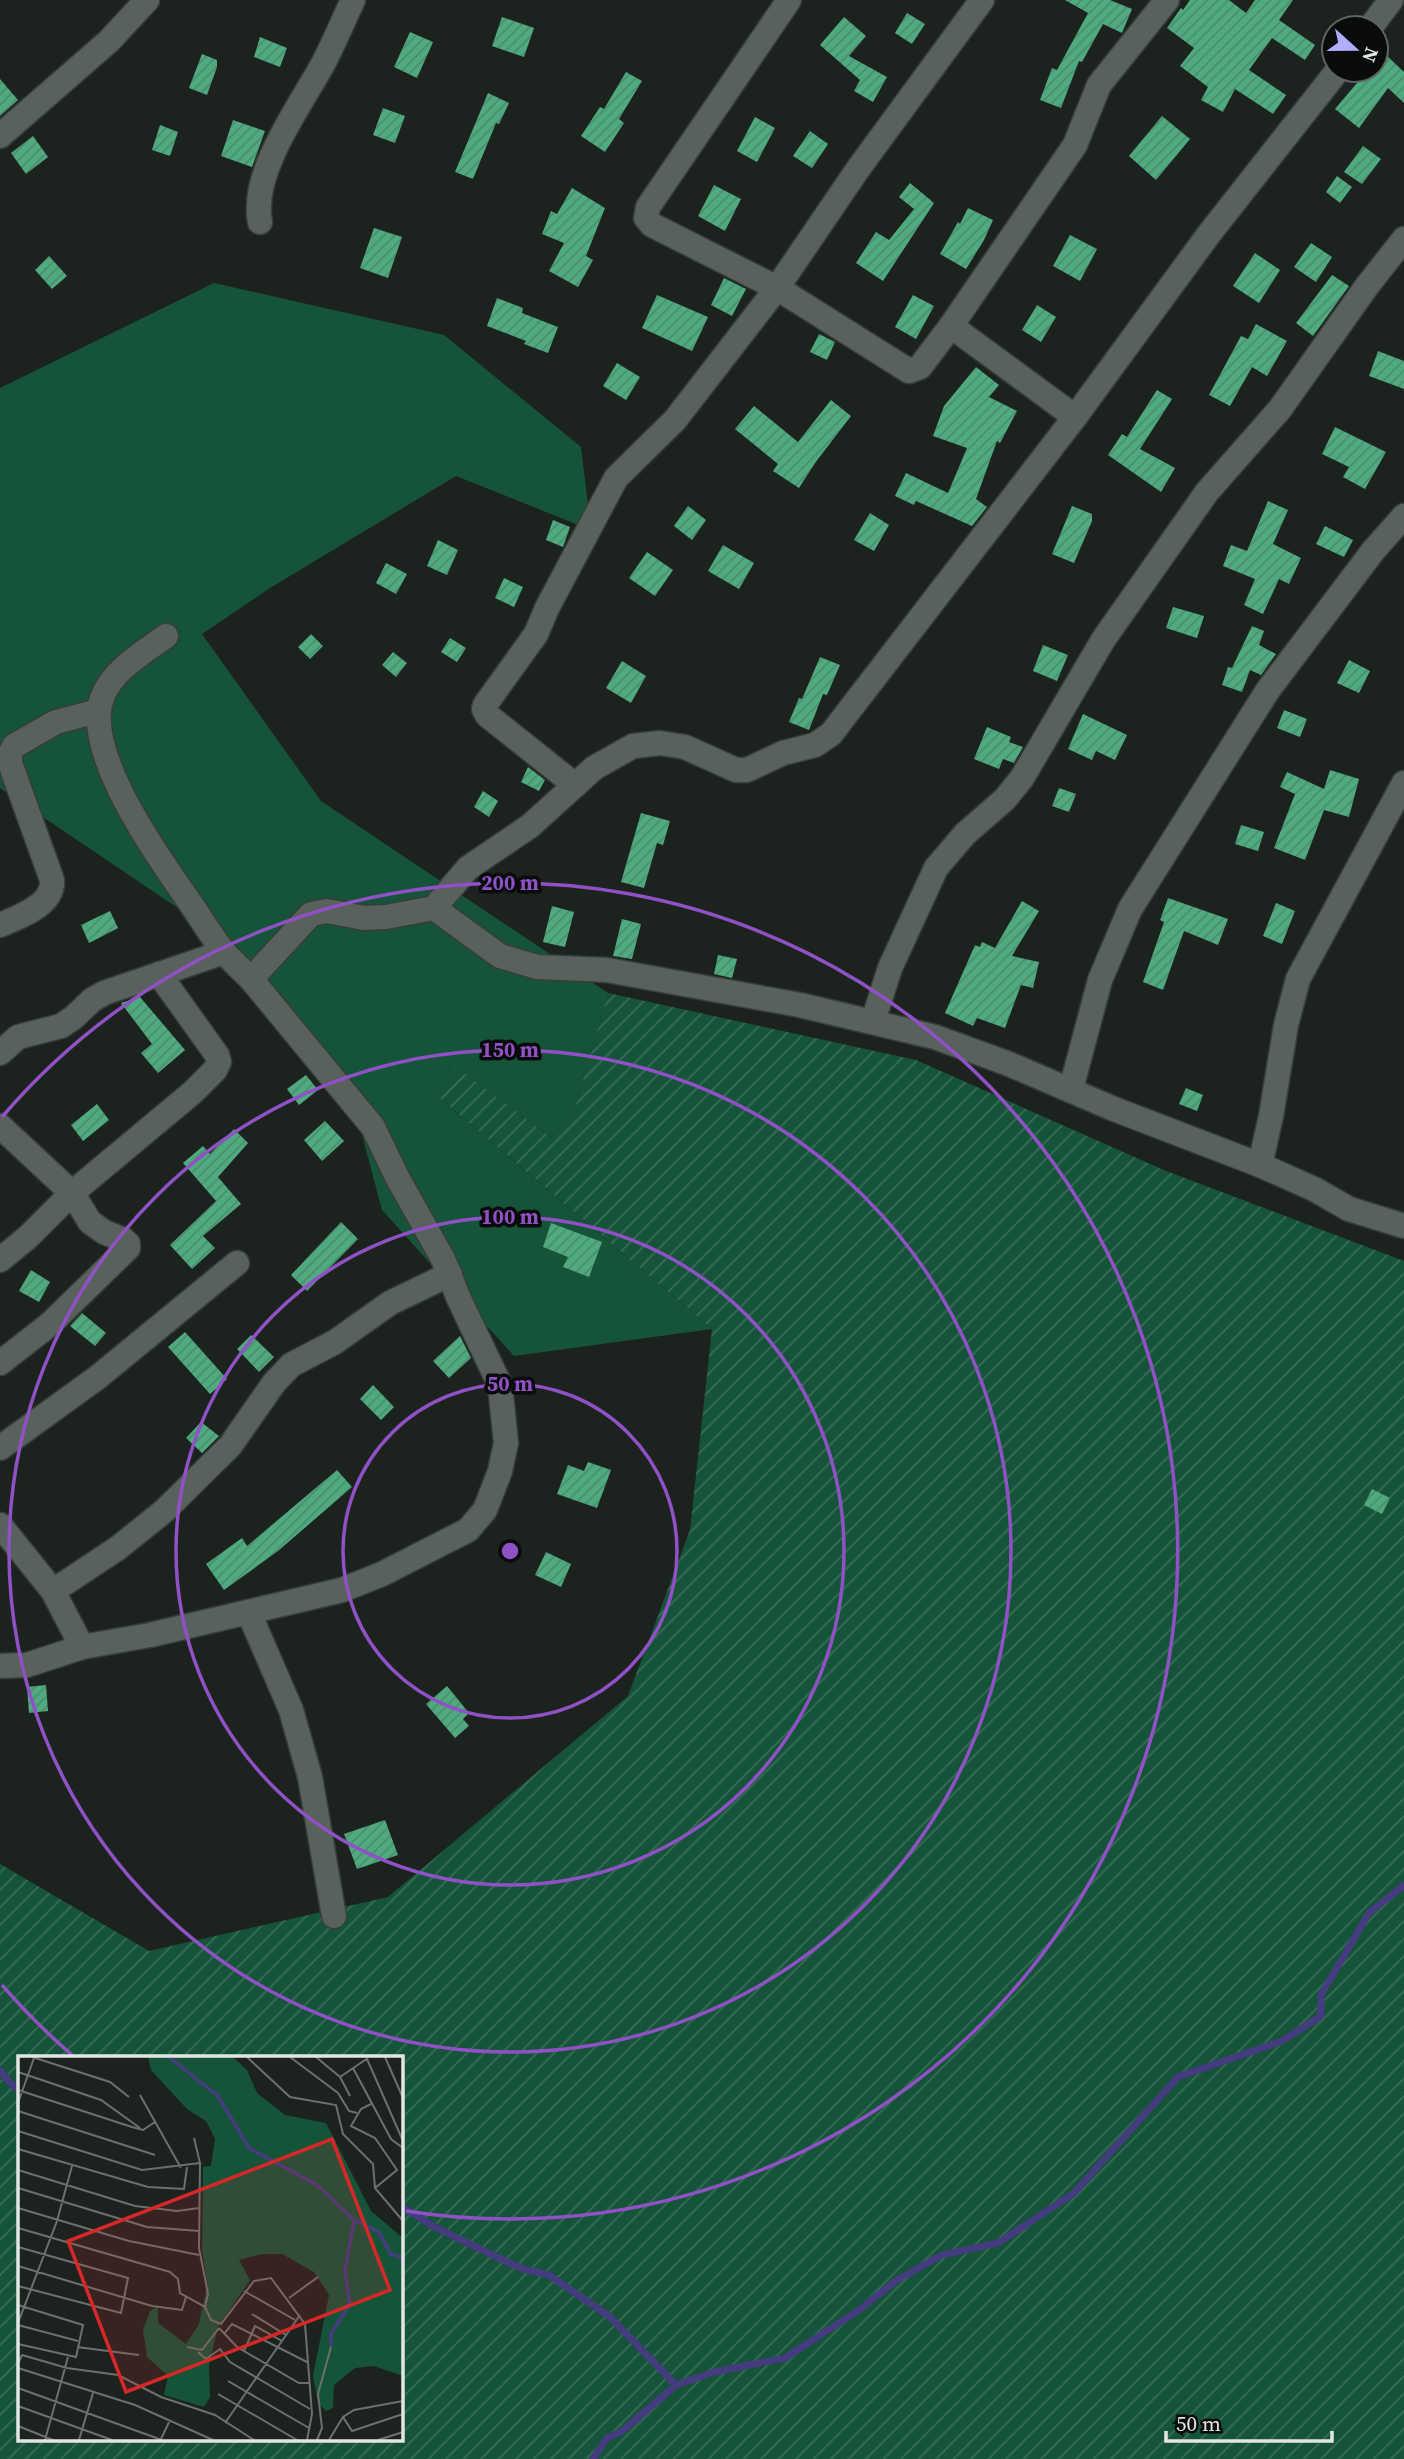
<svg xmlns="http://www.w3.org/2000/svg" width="1404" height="2459" viewBox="0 0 1404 2459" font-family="'Source Serif 4',serif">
  <defs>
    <pattern id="garden-furrows" width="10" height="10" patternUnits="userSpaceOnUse" patternTransform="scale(1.75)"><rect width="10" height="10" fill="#165439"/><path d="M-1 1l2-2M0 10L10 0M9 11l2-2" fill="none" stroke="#386d56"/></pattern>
    <pattern id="building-hatch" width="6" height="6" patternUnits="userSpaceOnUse" patternTransform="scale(1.75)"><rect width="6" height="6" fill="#4fab7f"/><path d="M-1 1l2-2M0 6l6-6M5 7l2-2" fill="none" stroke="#4c8c6d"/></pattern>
  </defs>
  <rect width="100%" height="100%" fill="#1c231f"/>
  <polygon fill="#165439" points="214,283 444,335 581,447 591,530 456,476 270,588 202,634 321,801 608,993 573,1114 551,1137 457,1068 437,1096 712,1329 514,1356 382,1210 347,1078 240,950 0,788 0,388"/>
  <path fill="url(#garden-furrows)" fill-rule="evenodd" d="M608 993 916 1060 1166 1171 1404 1261V2459H0V1864L149 1951 388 1897 628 1696 690 1530 712 1329 436 1095 456 1067 551 1137 573 1114ZM19 2058H401V2440H19Z"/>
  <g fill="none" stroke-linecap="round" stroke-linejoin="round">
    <g stroke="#443c7f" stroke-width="7">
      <polyline points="0,2071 13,2086 19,2089"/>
      <polyline points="401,2206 433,2226 484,2251 523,2269 549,2275 609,2316 676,2385"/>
      <polyline points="593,2459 607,2438 621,2432 676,2385 714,2372 785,2358 859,2310 897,2280 942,2255 998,2243 1074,2193 1178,2077 1282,2041 1321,2016 1321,1995 1369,1913 1404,1885"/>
    </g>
  </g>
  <g fill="url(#building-hatch)">
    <polygon points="1065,0 1110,0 1132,9 1122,33 1103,24 1082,62 1079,61 1061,108 1040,100 1052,68 1057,70 1088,13"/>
    <polygon points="1190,0 1229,0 1246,13 1255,0 1293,0 1279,20 1315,45 1305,60 1272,38 1249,70 1286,95 1273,114 1235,89 1223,112 1201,100 1208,87 1180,66 1194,48 1167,28 1181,8 1183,10"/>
    <polygon points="907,13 925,24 912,44 895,33"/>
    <polygon points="502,17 534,28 524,57 492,46"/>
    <polygon points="844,17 866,36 849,56 887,77 873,102 854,91 860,80 820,45"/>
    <polygon points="410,32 433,42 417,78 394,67"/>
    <polygon points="260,37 287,48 280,67 254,57"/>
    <polygon points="1384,53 1404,72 1404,103 1388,88 1359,128 1335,109 1368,70 1376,70 1376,62"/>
    <polygon points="202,54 217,60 217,67 207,95 189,88"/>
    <polygon points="626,72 642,81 619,119 624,123 605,152 581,136 600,107 604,109"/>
    <polygon points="0,79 18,100 0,116"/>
    <polygon points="488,93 509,103 499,124 496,123 473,179 455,172"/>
    <polygon points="383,108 405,116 395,143 373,135"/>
    <polygon points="1162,116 1190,139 1156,180 1129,156"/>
    <polygon points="755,117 775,128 757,162 737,151"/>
    <polygon points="233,120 265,131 252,167 221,156"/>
    <polygon points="160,125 178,132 170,156 152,150"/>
    <polygon points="810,131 828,144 812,168 793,156"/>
    <polygon points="33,136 48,157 26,174 11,153"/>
    <polygon points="1363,146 1381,159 1362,184 1344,172"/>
    <polygon points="1337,176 1352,187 1340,203 1326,192"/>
    <polygon points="910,183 934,203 883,281 856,263 876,232 889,240 914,209 899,197"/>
    <polygon points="714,185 741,199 725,231 698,216"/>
    <polygon points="572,188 605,208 586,256 593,260 578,287 549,271 564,243 542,234 551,211 557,214"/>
    <polygon points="968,208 993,220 984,240 966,269 940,254 958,222 960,224"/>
    <polygon points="374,228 402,237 388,278 360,268"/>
    <polygon points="1070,235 1097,249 1080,281 1053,266"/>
    <polygon points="1311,243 1332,257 1316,282 1294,267"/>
    <polygon points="1255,253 1280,270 1259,303 1233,286"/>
    <polygon points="49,256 67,276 52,289 35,270"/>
    <polygon points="1332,275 1349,286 1313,336 1296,323"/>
    <polygon points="724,278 746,289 732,316 711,305"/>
    <polygon points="657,295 708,317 692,351 642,328"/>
    <polygon points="913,295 934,306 916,339 895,327"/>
    <polygon points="497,298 523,308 522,313 558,327 548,353 524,344 526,341 487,326"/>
    <polygon points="1037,305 1056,317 1041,342 1022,330"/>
    <polygon points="1256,324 1287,341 1267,376 1252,367 1230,406 1209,395 1241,336 1248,339"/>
    <polygon points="819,334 835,342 827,360 810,352"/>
    <polygon points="1378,351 1404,361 1404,389 1369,376"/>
    <polygon points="617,363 640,377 626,400 603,386"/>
    <polygon points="976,367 999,385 989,397 1017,411 1000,443 997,441 976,499 987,507 972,526 916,501 914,505 895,496 906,473 948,493 967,448 933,436 944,406"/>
    <polygon points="1157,390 1172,399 1140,449 1175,468 1161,492 1108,455 1122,434 1127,437"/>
    <polygon points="831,400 851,416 815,463 799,488 773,471 778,464 735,429 754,406 798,442"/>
    <polygon points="1335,427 1386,452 1365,489 1343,477 1349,467 1322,454"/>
    <polygon points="1268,501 1288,510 1273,544 1301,558 1289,584 1279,579 1263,614 1244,605 1255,579 1223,566 1231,545 1247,551"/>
    <polygon points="688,506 706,520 692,540 674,526"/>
    <polygon points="1072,506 1092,514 1092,521 1074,563 1052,554"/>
    <polygon points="870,513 889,525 874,551 854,540"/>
    <polygon points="553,520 570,527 563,547 546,540"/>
    <polygon points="1325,526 1353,540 1344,557 1316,544"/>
    <polygon points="438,540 458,550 447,575 427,566"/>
    <polygon points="723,545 754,563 739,589 708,571"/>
    <polygon points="647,552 673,570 655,596 629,578"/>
    <polygon points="386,563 407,574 396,594 376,583"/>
    <polygon points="504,578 523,587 514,607 495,598"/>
    <polygon points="1173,607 1204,616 1197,638 1166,628"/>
    <polygon points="1252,626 1264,631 1259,645 1276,654 1261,675 1250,670 1242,692 1222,685 1228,667 1232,668"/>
    <polygon points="311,634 323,646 310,659 298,647"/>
    <polygon points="450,638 466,648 457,662 441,652"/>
    <polygon points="1043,645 1068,655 1057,681 1033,671"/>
    <polygon points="393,652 407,663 396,677 382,665"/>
    <polygon points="820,657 840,665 827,695 823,694 809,730 789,722 799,698 802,699"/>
    <polygon points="1349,660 1370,671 1359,693 1337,683"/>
    <polygon points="622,661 646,676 631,703 606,688"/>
    <polygon points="1284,710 1307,719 1300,737 1277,728"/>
    <polygon points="1083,714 1127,735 1115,760 1096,751 1092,760 1068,749"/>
    <polygon points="987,727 1011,737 1009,742 1023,747 1014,763 1003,759 999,769 974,759"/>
    <polygon points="528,767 545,780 539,791 521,782"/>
    <polygon points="1330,770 1359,779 1349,817 1324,810 1305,860 1274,848 1295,794 1280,787 1287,772 1324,789"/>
    <polygon points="1059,788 1076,794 1069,812 1052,806"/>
    <polygon points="483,791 498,801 489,817 474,807"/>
    <polygon points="641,813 670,821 663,845 657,843 644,888 621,882"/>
    <polygon points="1241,825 1264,832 1258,851 1235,844"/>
    <polygon points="1168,898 1228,919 1218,945 1184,931 1163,990 1143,982 1164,922 1160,920"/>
    <polygon points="1022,901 1039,911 1012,956 1039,962 1033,988 1021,985 1005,1028 977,1018 973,1026 945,1013 975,945 980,947 982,942 995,948"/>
    <polygon points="1276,903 1295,911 1282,944 1263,936"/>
    <polygon points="552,906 574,912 565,947 543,942"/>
    <polygon points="110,911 118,928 89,943 81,925"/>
    <polygon points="622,919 641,924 632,959 613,956"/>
    <polygon points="718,955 737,959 732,978 714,974"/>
    <polygon points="140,997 185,1050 158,1073 141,1053 152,1044 121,1003"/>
    <polygon points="306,1075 318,1090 299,1105 287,1089"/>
    <polygon points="1186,1088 1203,1095 1197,1111 1179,1104"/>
    <polygon points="97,1104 109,1120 83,1141 71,1125"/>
    <polygon points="325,1121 344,1141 322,1161 304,1140"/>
    <polygon points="234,1129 248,1143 218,1177 241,1204 203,1236 215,1248 192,1269 170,1245 216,1201 183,1163 203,1146 210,1154"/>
    <polygon points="341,1222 358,1239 307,1291 291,1275"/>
    <polygon points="551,1223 602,1242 589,1277 563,1267 568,1257 543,1247"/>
    <polygon points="31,1270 50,1282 39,1302 19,1291"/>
    <polygon points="82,1313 106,1333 95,1346 70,1326"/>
    <polygon points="185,1332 227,1379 210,1394 168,1347"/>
    <polygon points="251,1335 274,1357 259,1372 237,1349"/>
    <polygon points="460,1336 471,1358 449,1378 433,1361"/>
    <polygon points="373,1385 394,1407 381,1420 360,1399"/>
    <polygon points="201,1422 219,1436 202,1453 186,1438"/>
    <polygon points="588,1462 611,1470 597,1508 557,1494 568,1465 584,1471"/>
    <polygon points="337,1470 352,1487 278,1551 224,1590 206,1564 242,1538 247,1546"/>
    <polygon points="1372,1489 1390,1498 1382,1514 1364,1505"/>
    <polygon points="546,1552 571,1564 561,1587 535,1575"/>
    <polygon points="46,1685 48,1711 29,1713 27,1687"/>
    <polygon points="447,1686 469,1713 463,1719 469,1726 455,1738 426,1704"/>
    <polygon points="385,1820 398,1855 357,1869 344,1834"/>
  </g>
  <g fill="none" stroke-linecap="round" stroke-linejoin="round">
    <defs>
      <g id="street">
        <polyline points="789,0 648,207 646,218 652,225 777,288 909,371 920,367 951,326 1075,145 1099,85 1167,0"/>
        <polyline points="1370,28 1391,0"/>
        <polyline points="0,136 109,41 147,0"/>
        <path d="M260 222C250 173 300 106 323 64 334 43 343 21 353 0"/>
        <polyline points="951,326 1075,417"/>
        <path d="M166 636C144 652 112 670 102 698 82 752 160 860 191 904 202 920 212 937 224 952 232 961 242 970 251 979"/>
        <polyline points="575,785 487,715 484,709 485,705 536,634 547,608 616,478 675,420 777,288 858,169 982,0"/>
        <polyline points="434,908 500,956 537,967 607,970 800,1005 935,1037 1009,1064 1114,1109 1260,1165 1314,1189 1349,1209 1404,1226"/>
        <path d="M0 925C19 917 54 905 52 880L10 763V754L14 746 56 722 98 711"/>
        <polyline points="873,1021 890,968 936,868 965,834 1005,799 1022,778 1103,640 1207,492 1280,409 1367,286 1404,239"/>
        <polyline points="0,1053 18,1037 61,1026 73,1018 92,1000 104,993 224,952"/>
        <polyline points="1071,1089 1100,980 1130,909 1268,690 1373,551 1404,516"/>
        <polyline points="0,1126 72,1193 90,1222 104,1232 124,1240 128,1244 128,1248 50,1324 0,1363"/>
        <polyline points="1260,1165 1271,1116 1286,1025 1298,979 1404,783"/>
        <polyline points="0,1260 28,1237 72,1193 193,1092 215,1070 219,1062 217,1055 159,974"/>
        <polyline points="0,1448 98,1377 237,1263"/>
        <polyline points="0,1525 53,1591 82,1647"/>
        <polyline points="53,1591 118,1548 164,1511 230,1446 274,1383 291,1365 335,1342 390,1303 450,1274"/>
        <polyline points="249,1613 291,1710 310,1777 334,1916"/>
        <polyline points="0,1666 27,1665 82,1647 150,1635 342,1590 382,1574 468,1530 485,1510 500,1471 506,1443 500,1385 459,1299 443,1259 397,1177 373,1127 251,979 311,914 327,911 364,918 386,917 434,908 468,868 530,826 594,768 633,746 660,743 685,747 736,770 747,770 783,753 815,745 831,734 1075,417 1209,234 1338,70"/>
      </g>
    </defs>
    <use href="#street" stroke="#373d39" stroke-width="27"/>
    <use href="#street" stroke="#59615d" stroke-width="24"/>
  </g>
  <g fill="none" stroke="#9051c6" stroke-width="3.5">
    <circle cx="510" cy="1551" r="167"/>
    <circle cx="510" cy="1551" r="334"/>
    <circle cx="510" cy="1551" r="501"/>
    <path d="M72 2055A668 668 0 0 1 2 1985M2 1117A668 668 0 1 1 406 2211"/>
  </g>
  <g transform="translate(18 2056)">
    <rect width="385" height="385" fill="#1c231f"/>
    <path d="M221 204 232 224 200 271 191 309 192 341 186 351 146 339 150 320 129 301 125 274 132 255 140 250V267L168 288 181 268 189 229H207Z" fill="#165439"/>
    <path d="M130 1H215L229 14 239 37 267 59 308 67 353 155 385 182V320L356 310 337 312 316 329 315 352 308 355 300 347 295 320 311 239 296 216 264 198H244L221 204 208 243 204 242 207 229H189L184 193 185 111 193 110 197 83 188 65 169 53 133 14Z" fill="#165439"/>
    <path fill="none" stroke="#443c7f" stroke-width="3.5" d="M151 1 200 40 231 92 299 129 336 164 361 176 373 198 385 202M313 291V278L332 248 327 215 336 165"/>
    <path fill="none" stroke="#6b716e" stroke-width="2" d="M14 1 92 26 111 41M229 1 272 41 318 49 325 78 355 108 357 132 385 165M272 1 320 37 331 55 339 57M298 1 322 21 332 40M367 1 385 42M349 3 385 85M335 12 373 83 385 92M0 16 83 44 122 72M322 21 350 2M0 34 114 71 125 74 137 66M122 39 163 112M0 47 16 2M353 48 343 53 333 70 357 82 379 114 357 132M0 55 137 99M0 75 124 114 182 107M176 82 182 107 181 192 190 238 187 251M0 93 130 131 166 133 169 111M0 114 117 150 159 155 181 152M0 132 129 171 181 175M0 152 111 185 181 199M0 172 152 216 160 223 162 237 187 251 193 264 203 268 236 225 253 222 287 268 294 358 289 384M0 191 110 222 103 257 0 230M0 210 134 250 164 254 168 241M226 235 277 264M271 242 300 221M0 249 65 269 58 301 0 288M234 258 268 279M0 267 39 165 54 110M0 269 60 285M201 272 219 291 281 327H292M206 278 214 268 289 306M59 291 121 299M169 291 184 294 201 272M226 295 237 270 264 285M180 296 188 303 202 293 212 306 292 353M0 308 4 299 49 312 100 319 143 341 197 359 236 384M0 312 117 349 195 384M210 325 291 372M0 332 144 384M200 338 279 384M0 350 94 384M325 361 334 375 385 358M207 367 282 259M0 370 35 384M143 383 152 364M27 384 50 301M61 384 75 337M299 384 304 372 300 338 313 291M311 384 325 361 336 354 385 345M360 384 385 376"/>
    <path fill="#d62828" fill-opacity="0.15" stroke="#d62828" stroke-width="3.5" d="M314 83 372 234 108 336 50 185Z"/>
    <rect width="385" height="385" fill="none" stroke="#e2e7e4" stroke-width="3.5"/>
  </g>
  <circle cx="510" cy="1551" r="10" fill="#9051c6" stroke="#090c0a" stroke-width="3.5"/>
  <g font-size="21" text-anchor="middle" font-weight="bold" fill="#9051c6" stroke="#090c0a" stroke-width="7" stroke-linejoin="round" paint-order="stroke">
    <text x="510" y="890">200 m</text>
    <text x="510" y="1057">150 m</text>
    <text x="510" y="1224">100 m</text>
    <text x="510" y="1391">50 m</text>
  </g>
  <g transform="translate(1355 49) rotate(111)"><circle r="33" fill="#090c0a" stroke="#606461" stroke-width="2"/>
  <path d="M0-5L12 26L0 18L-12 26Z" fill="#b1adfa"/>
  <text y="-10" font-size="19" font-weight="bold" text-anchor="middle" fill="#e2e7e4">N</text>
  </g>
  <path d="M1166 2431v10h166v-10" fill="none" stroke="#e2e7e4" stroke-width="3.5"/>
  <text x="1176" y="2431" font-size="21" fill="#e2e7e4" stroke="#090c0a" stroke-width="5" paint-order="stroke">50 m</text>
</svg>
